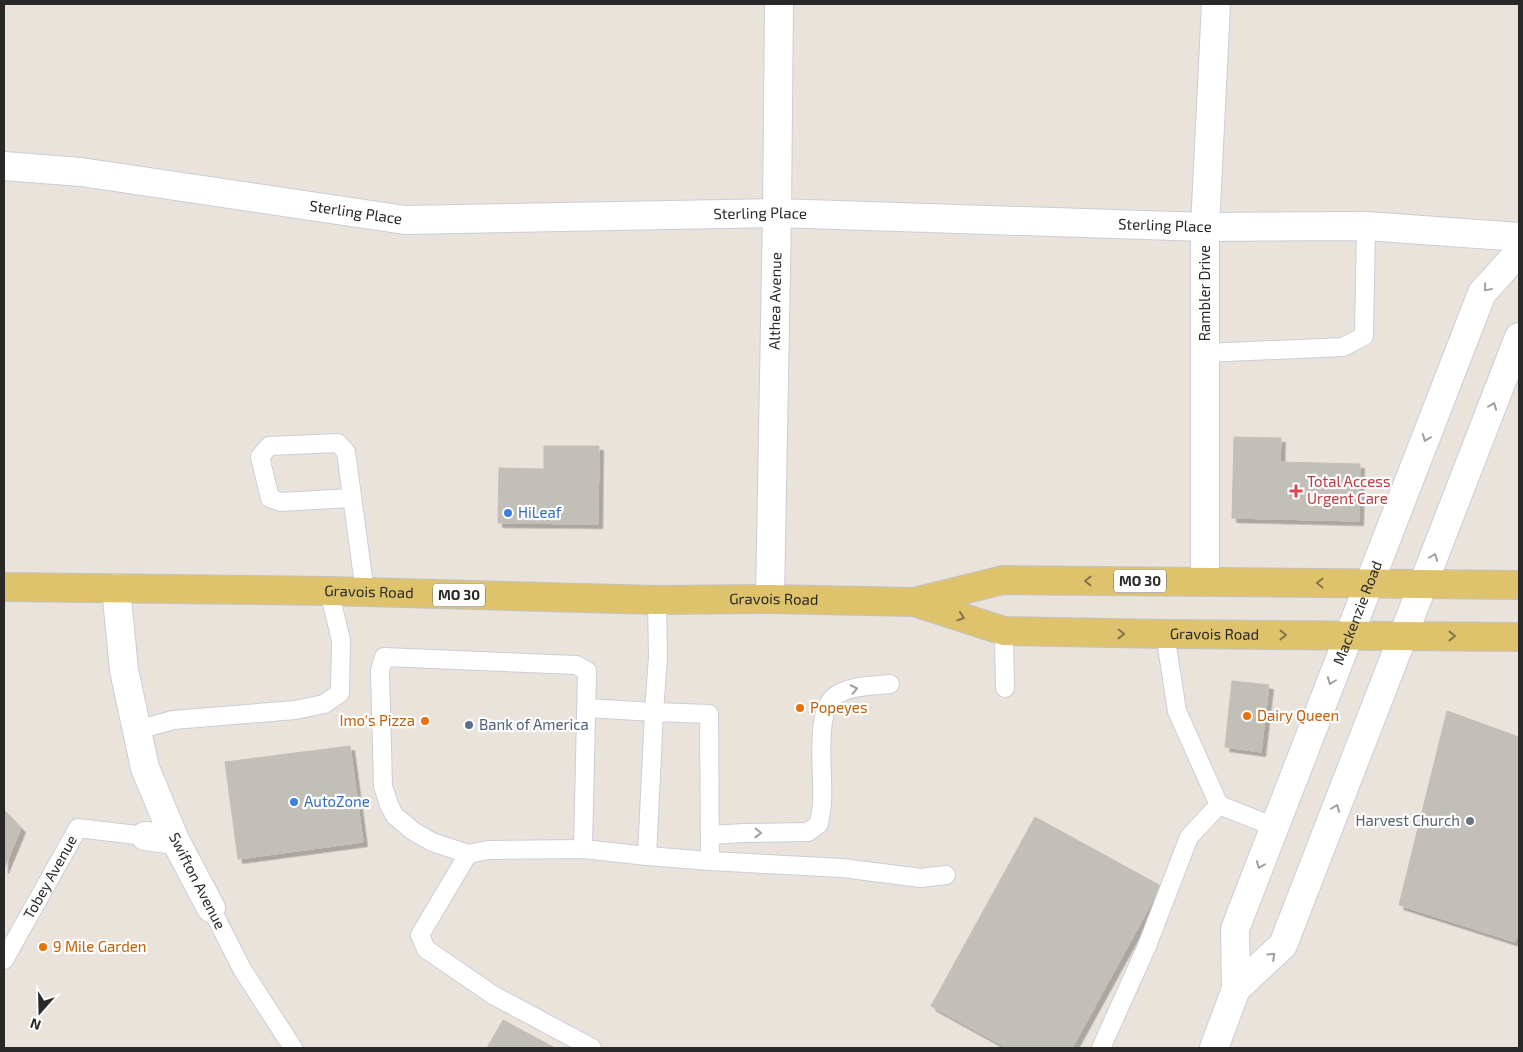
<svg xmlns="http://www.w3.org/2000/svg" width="1523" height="1052" viewBox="0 0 1523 1052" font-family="'Exo 2',sans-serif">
  <defs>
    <filter id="shadow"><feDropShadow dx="4.5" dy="4.5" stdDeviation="0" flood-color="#0004"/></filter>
  </defs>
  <rect width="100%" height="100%" fill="#e9e3dc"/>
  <g fill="#c2beb8" stroke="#c4bfb6" filter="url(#shadow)">
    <polygon points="1234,437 1281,438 1280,462 1360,464 1359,521 1232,518"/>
    <polygon points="544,446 599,446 598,524 498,523 499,468 544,469"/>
    <polygon points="1232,681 1269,685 1261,752 1225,747"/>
    <polygon points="1447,711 1519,737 1519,931 1515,942 1399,905"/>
    <polygon points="350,746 363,842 238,859 225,762"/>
    <polygon points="4,810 21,828 4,869"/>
    <polygon points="1035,817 1161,886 1072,1048 1007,1048 931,1006"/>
    <polygon points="503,1020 555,1048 487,1048"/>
  </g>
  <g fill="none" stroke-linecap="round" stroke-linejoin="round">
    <defs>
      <g id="lane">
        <polyline points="1205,353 1343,347 1364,336 1366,226"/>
        <polyline points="351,498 281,502 270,498 260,457 269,446 338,443 346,452 365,592"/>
        <polyline points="1004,631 1005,688"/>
        <polyline points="1165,634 1177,711 1219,805"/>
        <polyline points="587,708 654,712 658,657 657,600"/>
        <polyline points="137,730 173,720 295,710 324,704 340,693 341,640 329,591"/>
        <path d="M710 835 744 833 808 832 819 824C820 816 822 809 822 801 824 775 814 714 834 697 849 685 872 686 890 684"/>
        <polyline points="468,854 432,842 413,831 395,816 389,805 383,786 380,671 384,657 576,665 587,671 583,849"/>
        <polyline points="647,856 710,861"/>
        <polyline points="211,908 242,969 293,1048"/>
        <path id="s1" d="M4 960 78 828 145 836"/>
        <polyline points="592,1048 493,995 426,949 420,935 468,854 488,850 583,849 647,856 654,712 709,714 710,861 842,868 921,878 946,875"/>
        <polyline points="1101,1048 1147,946 1189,837 1219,805 1275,827"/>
      </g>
      <g id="street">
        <path id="s2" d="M4 166 81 172 405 220 777 213 1205 227 1366 226 1519 237"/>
        <polyline points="1205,582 1205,227 1216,4"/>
        <polyline points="116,588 124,670 145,768 175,840 211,908"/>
        <path id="s3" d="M770 599 777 213 779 4"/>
        <polyline points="145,836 175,840"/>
      </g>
      <g id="secondary">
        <polyline points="1236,989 1283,945 1519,337"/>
        <path id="s4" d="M1214 1048 1236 989 1235 929 1482 293 1519 252"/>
      </g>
      <g id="primary">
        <path id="s5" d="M4 587 329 591 657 600 770 599 914 602 1003 580 1519 585"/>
        <path id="s6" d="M914 602 1004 631 1165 634 1519 637"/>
      </g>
    </defs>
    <use href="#lane" stroke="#cbcdd9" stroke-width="20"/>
    <use href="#street" stroke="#cbcdd9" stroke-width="30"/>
    <use href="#secondary" stroke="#cbcdd9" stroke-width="30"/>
    <use href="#primary" stroke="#c3c3c3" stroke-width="30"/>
    <use href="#lane" stroke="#fff" stroke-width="18"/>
    <use href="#street" stroke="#fff" stroke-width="28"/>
    <use href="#secondary" stroke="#fff" stroke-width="28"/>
    <use href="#primary" stroke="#dfc36c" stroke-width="28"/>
  </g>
  <defs><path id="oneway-chevron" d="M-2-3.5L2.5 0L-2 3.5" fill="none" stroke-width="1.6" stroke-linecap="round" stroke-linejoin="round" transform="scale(1.25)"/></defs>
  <g stroke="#9f9f9f">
    <use href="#oneway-chevron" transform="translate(1487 288) rotate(130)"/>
    <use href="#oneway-chevron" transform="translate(1493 406) rotate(-69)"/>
    <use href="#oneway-chevron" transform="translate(1426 438) rotate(111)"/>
    <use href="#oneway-chevron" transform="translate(1434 557) rotate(-69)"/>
    <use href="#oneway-chevron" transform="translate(1331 681) rotate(111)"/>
    <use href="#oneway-chevron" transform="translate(854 689) rotate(-12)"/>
    <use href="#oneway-chevron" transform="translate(1336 808) rotate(-69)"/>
    <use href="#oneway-chevron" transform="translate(758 833) rotate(1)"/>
    <use href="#oneway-chevron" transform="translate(1260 865) rotate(111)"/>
    <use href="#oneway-chevron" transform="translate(1272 956) rotate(-43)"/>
  </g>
  <g stroke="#84764a">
    <use href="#oneway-chevron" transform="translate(1088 581) rotate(-180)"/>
    <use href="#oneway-chevron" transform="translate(1320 583) rotate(-179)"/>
    <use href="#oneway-chevron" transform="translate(961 617) rotate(18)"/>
    <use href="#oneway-chevron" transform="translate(1121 634) rotate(1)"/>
    <use href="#oneway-chevron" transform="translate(1283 635)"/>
    <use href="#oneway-chevron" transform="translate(1452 636)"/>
  </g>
  <path fill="#e0444e" stroke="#fff" stroke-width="2" d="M1293.5 483.5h5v5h5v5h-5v5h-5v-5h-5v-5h5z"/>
  <g fill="#3f7fe0" stroke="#fff" stroke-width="2">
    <circle cx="508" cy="513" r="5"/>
    <circle cx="294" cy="802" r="5"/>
  </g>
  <g fill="#e8710a" stroke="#fff" stroke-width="2">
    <circle cx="800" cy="708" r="5"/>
    <circle cx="1247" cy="716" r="5"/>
    <circle cx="425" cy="721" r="5"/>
    <circle cx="43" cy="947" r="5"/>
  </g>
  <circle fill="#5c6f8a" stroke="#fff" stroke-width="2" cx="469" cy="725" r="5"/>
  <circle fill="#6b7280" stroke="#fff" stroke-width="2" cx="1470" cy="821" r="5"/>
  <g text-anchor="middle" stroke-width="4.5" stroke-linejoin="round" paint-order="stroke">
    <g fill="#fff" stroke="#696969" stroke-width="1">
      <rect x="1114" y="569.5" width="52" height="23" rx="4"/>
      <rect x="433" y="583.5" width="52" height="23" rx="4"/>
    </g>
    <g font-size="14" font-weight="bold" fill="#292929">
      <text x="1140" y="586">MO 30</text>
      <text x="459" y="600">MO 30</text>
    </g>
    <g font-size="15" fill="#292929" stroke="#fff">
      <text dy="5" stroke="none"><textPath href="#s2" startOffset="355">Sterling Place</textPath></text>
      <text dy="5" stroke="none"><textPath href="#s2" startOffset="760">Sterling Place</textPath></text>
      <text dy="5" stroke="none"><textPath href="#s2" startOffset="1165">Sterling Place</textPath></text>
      <text transform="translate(1205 293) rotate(-90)" y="5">Rambler Drive</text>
      <text dy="5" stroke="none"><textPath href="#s3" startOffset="298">Althea Avenue</textPath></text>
      <text dy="5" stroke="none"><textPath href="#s5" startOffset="365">Gravois Road</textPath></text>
      <text dy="5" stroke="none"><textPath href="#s5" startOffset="770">Gravois Road</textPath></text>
      <text dy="5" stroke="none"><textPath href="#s4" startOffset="462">Mackenzie Road</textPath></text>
      <text dy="5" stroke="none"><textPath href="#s6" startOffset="305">Gravois Road</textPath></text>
      <text dy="5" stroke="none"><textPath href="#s1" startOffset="95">Tobey Avenue</textPath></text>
      <text transform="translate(197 881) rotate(63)" y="5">Swifton Avenue</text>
    </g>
    <g font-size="15" fill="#be3a42" stroke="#fff" text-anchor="start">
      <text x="1307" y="487">Total Access<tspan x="1307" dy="17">Urgent Care</tspan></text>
    </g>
    <g font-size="15" fill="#366cbe" stroke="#fff" text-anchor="start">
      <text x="518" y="518">HiLeaf</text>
      <text x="304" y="807">AutoZone</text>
    </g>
    <g font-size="15" fill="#c56008" stroke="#fff" text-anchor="start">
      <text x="810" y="713">Popeyes</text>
      <text x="1257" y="721">Dairy Queen</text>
      <text x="415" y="726" text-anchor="end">Imo's Pizza</text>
      <text x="53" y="952">9 Mile Garden</text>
    </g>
    <g font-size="15" fill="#4e5e75" stroke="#fff" text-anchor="start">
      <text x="479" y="730">Bank of America</text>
    </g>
    <g font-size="15" fill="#5b616d" stroke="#fff" text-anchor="end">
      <text x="1460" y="826">Harvest Church</text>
    </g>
  </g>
  <rect width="1523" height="1052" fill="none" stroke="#292929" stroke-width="10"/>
  <g transform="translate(40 1012) rotate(200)" stroke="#ffffff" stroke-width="4" paint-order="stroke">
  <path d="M0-4L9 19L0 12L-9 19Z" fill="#292929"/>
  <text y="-8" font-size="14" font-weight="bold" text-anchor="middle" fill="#292929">N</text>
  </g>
</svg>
